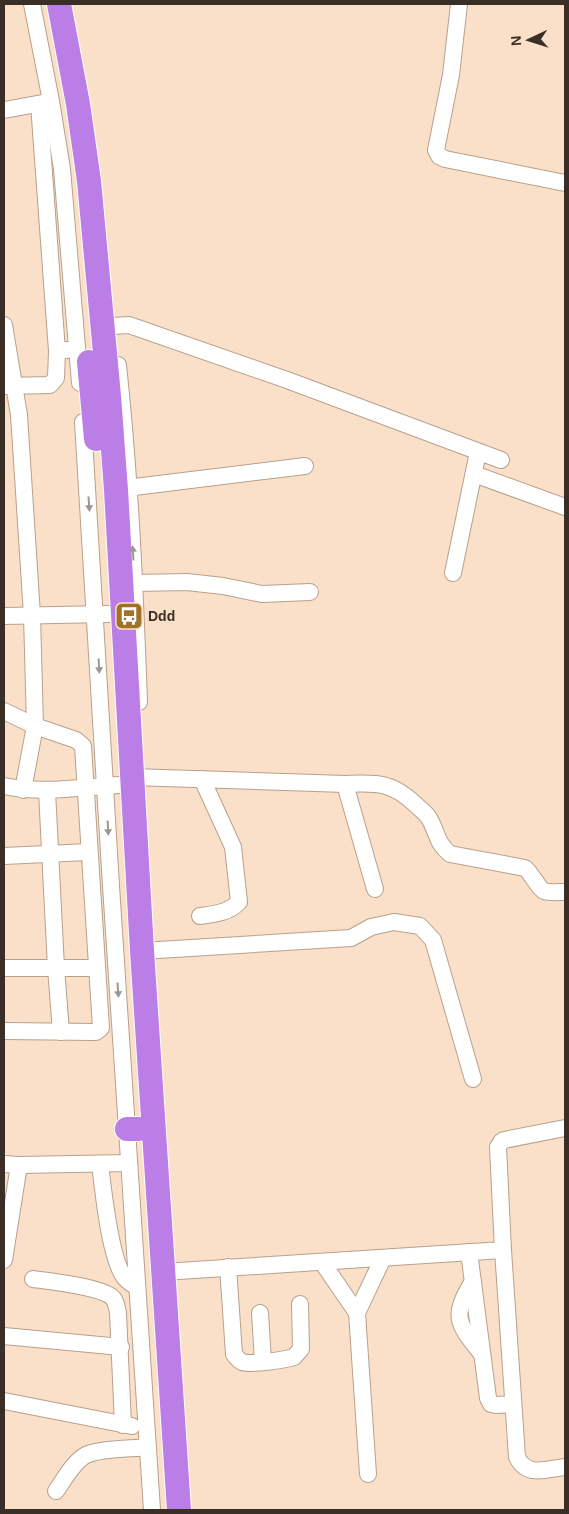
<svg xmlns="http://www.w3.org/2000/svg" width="569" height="1514" viewBox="0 0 569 1514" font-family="Helvetica,sans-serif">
  <rect width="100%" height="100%" fill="#fae0c9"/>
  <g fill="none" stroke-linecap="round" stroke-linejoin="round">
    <defs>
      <g id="minor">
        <polyline points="32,4 51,101 62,169 80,383"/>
        <polyline points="459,4 451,75 436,150 439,156 445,159 565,183"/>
        <polyline points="39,104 57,351"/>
        <polyline points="4,110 48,102"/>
        <polyline points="4,325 19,415 32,615 35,726 23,790"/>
        <polyline points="102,329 113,326 129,325 287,380 501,460"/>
        <path d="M118 365C130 477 135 590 139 702"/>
        <polyline points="4,386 50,385 56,378 57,351 67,350"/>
        <polyline points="83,422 111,886 152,1510"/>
        <polyline points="474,474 565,507"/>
        <polyline points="118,489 305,466"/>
        <polyline points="453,573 478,452"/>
        <polyline points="135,583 187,582 223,586 262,594 310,592"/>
        <polyline points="4,616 109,614"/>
        <polyline points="4,711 35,726 76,740 83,746 101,1028 96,1032 4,1031"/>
        <path d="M132 777 345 784C376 783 391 781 415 804 420 809 426 813 429 818 438 833 435 841 450 854L525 868C532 874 539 889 544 891 550 893 559 892 565 892"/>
        <polyline points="345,784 375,889"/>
        <path d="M4 786C42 794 81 787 120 785"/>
        <polyline points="47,791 56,968 61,1032"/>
        <polyline points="4,856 88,852"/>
        <path d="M200 916C215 914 228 913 239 902L233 847 202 779"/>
        <polyline points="142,951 351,938 371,927 394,922 420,926 433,940 473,1079"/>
        <polyline points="4,968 96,968"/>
        <polyline points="4,1164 19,1165 129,1163"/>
        <path d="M100 1164C103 1188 110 1261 125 1278 128 1282 134 1285 137 1287"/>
        <path d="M503 1250 517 1457C527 1478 546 1469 565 1467"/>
        <polyline points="469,1252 488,1398 491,1404 496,1405 513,1404"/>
        <polyline points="4,1260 19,1165"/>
        <polyline points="322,1262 357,1313 368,1474"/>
        <path d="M228 1267 234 1354C236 1357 238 1360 242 1362 250 1365 284 1360 294 1357L301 1349 300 1304"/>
        <polyline points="163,1272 503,1250 498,1147 501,1142 504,1140 565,1128"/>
        <path d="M33 1279C49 1281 102 1287 113 1298 116 1302 117 1307 118 1313L123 1425"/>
        <path d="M473 1281C452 1316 456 1322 481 1353"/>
        <polyline points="260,1313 263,1361"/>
        <polyline points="357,1313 383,1258"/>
        <polyline points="4,1336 121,1347"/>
        <polyline points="4,1401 132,1426"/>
        <path d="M56 1491C64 1480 73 1462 86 1455 101 1448 131 1449 148 1447"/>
      </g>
      <g id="highway">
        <polyline points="59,4 78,104 89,181 109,396 116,490 142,951 179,1510"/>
        <polyline points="89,362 96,439"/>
        <polyline points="127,1129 139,1129"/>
      </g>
    </defs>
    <use href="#minor" stroke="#b9a08b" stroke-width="18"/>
    <use href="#highway" stroke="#fff" stroke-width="26"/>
    <use href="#minor" stroke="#fff" stroke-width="16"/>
    <use href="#highway" stroke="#bb7de6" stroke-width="24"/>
  </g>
  <defs><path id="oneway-solid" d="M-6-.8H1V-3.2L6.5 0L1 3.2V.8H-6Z" transform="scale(1.25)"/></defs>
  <g fill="#9c9792">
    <use href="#oneway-solid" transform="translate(89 504) rotate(86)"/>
    <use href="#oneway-solid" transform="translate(133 553) rotate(-94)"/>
    <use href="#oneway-solid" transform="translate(99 666) rotate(87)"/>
    <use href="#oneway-solid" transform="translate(108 828) rotate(87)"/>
    <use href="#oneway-solid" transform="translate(118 990) rotate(86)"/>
  </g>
  <defs>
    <symbol id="bus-square" viewBox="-11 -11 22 22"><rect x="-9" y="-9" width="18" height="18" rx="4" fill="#a17125" stroke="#fae0c9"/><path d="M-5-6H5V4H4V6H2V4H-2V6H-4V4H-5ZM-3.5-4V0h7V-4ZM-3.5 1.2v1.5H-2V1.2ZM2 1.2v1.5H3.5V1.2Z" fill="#fff"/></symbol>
  </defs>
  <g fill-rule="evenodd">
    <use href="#bus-square" x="113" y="600" width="32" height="32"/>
  </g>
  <g text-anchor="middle" stroke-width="4" stroke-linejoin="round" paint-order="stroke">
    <g font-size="14" font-weight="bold" fill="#392f26" stroke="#fae0c9" text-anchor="start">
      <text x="148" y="621">Ddd</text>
    </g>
  </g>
  <rect width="569" height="1514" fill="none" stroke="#392f26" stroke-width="10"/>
  <g transform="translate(529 40) rotate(266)" stroke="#fae0c9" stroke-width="4" paint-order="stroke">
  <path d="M0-4L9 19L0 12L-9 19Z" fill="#392f26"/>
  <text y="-8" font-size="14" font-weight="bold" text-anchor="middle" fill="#392f26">N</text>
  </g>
</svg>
